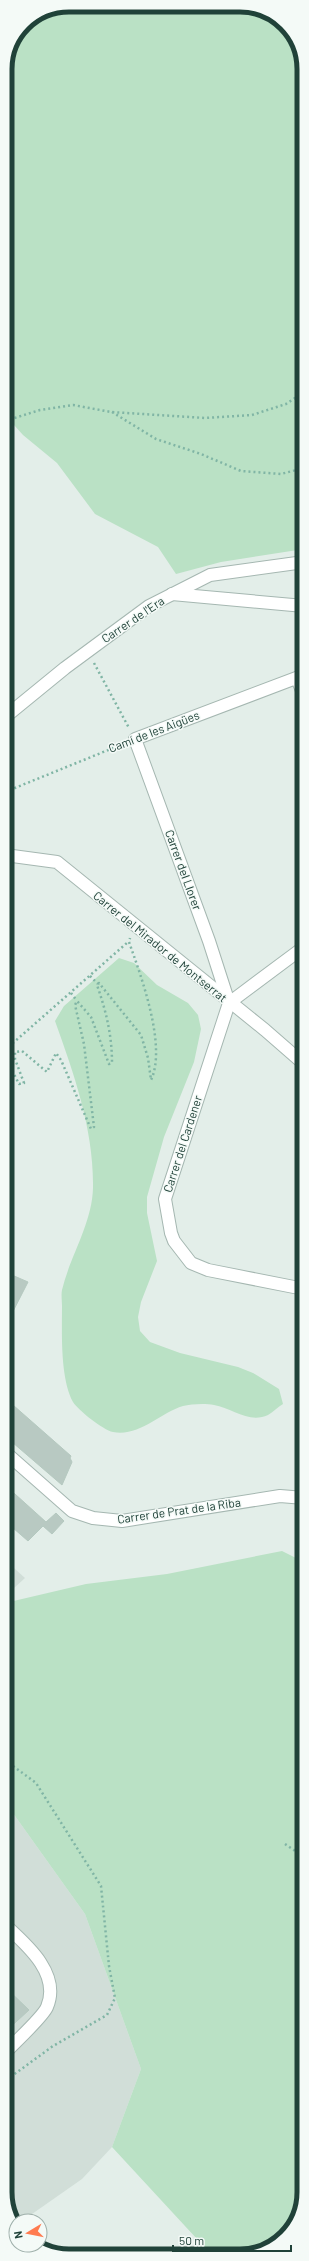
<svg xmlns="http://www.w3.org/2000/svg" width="309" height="2261" viewBox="0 0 309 2261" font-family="Barlow,sans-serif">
  <rect width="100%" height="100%" fill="#e3eee9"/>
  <g fill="#d1ded8">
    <polygon points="5,1560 25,1578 13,1589 5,1590"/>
    <polygon points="5,1802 85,1914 141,2069 112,2147 82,2179 22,2221 16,2223 5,2196"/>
  </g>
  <g fill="#bae1c5">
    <polygon points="69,5 256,7 288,27 304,65 304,549 221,562 176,574 158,547 95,514 57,463 23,435 5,415 5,69 24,24"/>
    <path d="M119 958 134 963 157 985 188 1003 198 1015 201 1029 194 1062 164 1137 147 1197V1213L157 1261 141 1302 138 1317 140 1331 150 1342 180 1353 238 1367 253 1373 279 1389 283 1404C278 1407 273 1412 268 1415 249 1424 232 1408 214 1405 205 1403 191 1404 183 1406 160 1413 139 1437 113 1432 103 1430 78 1410 73 1402 60 1378 62 1333 62 1306 62 1301 61 1295 62 1290 70 1256 92 1224 93 1188 94 1130 74 1074 55 1021L64 1006Z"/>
    <polygon points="282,1551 304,1562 304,2192 288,2234 244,2256 210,2255 209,2252 112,2147 141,2069 85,1914 5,1802 5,1603 86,1584 167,1574"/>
  </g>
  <g fill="#b8c9c2" stroke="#b5c9c0">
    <polygon points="5,1272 28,1282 5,1327"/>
    <polygon points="5,1398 71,1456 70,1458 72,1462 62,1485 5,1436"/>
    <polygon points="5,1485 46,1522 56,1513 64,1521 52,1534 43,1526 28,1541 5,1521"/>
    <polygon points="5,1987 29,2010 5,2032"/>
  </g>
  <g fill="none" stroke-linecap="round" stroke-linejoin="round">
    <defs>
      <g id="minor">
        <polyline points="172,594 304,606"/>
        <polyline points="297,678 304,696"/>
        <polyline points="5,717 65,668 149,606 210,575 304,562"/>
        <polyline points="5,855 57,862 265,1030 304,1064"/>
        <polyline points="229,1003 209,941 135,739 304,675"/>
        <polyline points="229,1003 165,1199 171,1233 174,1241 191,1263 208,1270 304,1289"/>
        <polyline points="229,1003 304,947"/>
        <polyline points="5,1452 72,1511 93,1518 122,1521 280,1496 304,1498"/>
        <path d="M5 1925C27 1945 61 1974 47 2007 43 2017 14 2043 5 2053"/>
      </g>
    </defs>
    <use href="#minor" stroke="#a5b7b1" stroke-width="14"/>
    <g stroke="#80b5a5" stroke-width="2.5" stroke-dasharray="2 3" stroke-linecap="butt">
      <polyline points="112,412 156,439 201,454 241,471 281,474 304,468"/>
      <polyline points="5,421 40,410 73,405 111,412 205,418 252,415 286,404 304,392"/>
      <polyline points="94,663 129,728"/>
      <polyline points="5,792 123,744"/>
      <polyline points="90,976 98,984"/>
      <polyline points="71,993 77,1001"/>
      <polyline points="5,1050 128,942"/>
      <path d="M5 1064 11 1068 19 1084 24 1083 15 1059V1052L22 1051 47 1072 56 1053 61 1060 91 1129 94 1127 84 1044 75 1005 77 1001 91 1017 109 1064 112 1063C112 1035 106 1011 97 985L99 983 141 1035 148 1058 151 1080C167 1046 141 976 129 942L130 938"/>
      <polyline points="5,1071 8,1079 5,1085"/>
      <polyline points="5,1760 36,1783 101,1886 109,1966 115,1998 107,2015 53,2046 5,2081"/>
      <polyline points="285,1844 304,1857"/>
    </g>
    <use href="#minor" stroke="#fff" stroke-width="12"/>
  </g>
  <g text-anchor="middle" stroke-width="3" stroke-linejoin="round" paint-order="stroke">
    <g font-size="12" fill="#204239" stroke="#f4faf7">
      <text transform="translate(133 620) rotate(-34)" y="4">Carrer de l'Era</text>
      <text transform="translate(154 732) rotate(-21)" y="4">Camí de les Aigües</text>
      <text transform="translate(183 870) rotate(70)" y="4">Carrer del Llorer</text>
      <text transform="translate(160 947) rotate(39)" y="4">Carrer del Mirador de Montserrat</text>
      <text transform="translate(183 1144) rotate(-72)" y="4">Carrer del Cardener</text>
      <text transform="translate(179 1511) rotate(-8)" y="4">Carrer de Prat de la Riba</text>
    </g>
  </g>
  <path d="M0 0H309V2261H0ZM69 12H240A57 57 0 0 1 297 69V2192A57 57 0 0 1 240 2249H69A57 57 0 0 1 12 2192V69A57 57 0 0 1 69 12Z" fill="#f4faf7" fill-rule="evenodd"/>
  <path fill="none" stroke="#204239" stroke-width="5" d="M69 12H240A57 57 0 0 1 297 69V2192A57 57 0 0 1 240 2249H69A57 57 0 0 1 12 2192V69A57 57 0 0 1 69 12Z"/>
  <g transform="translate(28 2233) rotate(260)"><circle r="19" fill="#f4faf7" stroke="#9fb0ab"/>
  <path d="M0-3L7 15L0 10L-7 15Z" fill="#ff7b50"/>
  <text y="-6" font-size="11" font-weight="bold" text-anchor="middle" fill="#204239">N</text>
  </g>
  <path d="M173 2245v6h118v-6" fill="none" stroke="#204239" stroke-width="2"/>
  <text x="179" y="2245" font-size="12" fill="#204239" stroke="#f4faf7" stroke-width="3" paint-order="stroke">50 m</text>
</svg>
